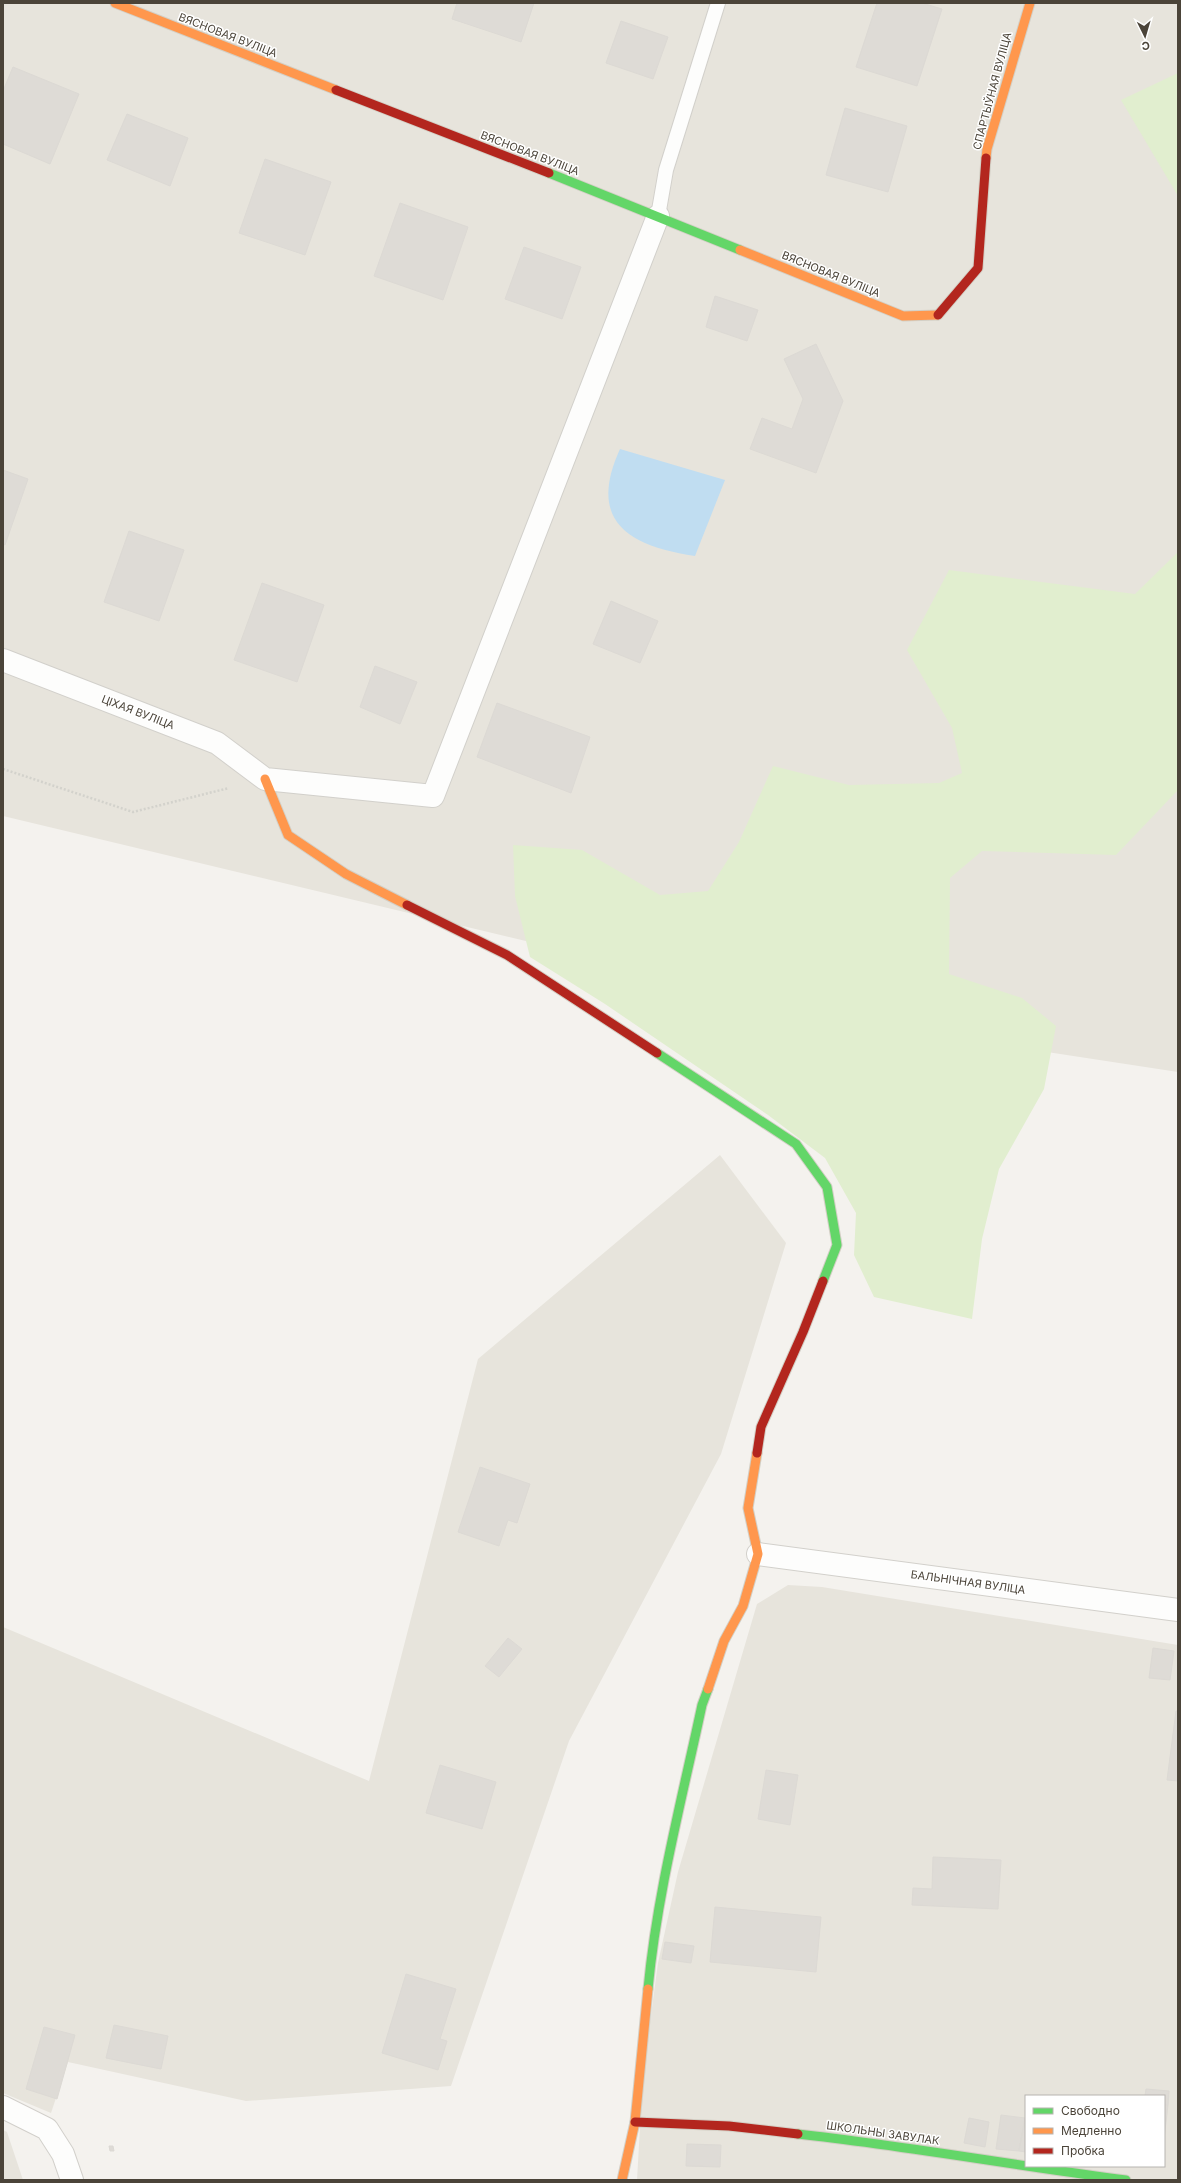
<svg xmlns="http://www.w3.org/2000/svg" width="1181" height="2183" viewBox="0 0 1181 2183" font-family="Inter,sans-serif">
  <rect width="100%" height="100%" fill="#f4f2ee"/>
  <g fill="#e7e4dc" fill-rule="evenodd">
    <polygon points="3,3 1178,3 1178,1072 889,1028 3,816"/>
    <polygon points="720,1155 786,1243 721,1454 569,1741 451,2086 246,2101 68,2062 51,2113 3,2093 3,1627 369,1781 478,1359"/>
    <path d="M788 1585 822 1587 1178 1645V2180H637L643 2075 658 1963 678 1872 757 1604ZM1026 2096H1164V2166H1026Z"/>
    <polygon points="3,2130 7,2132 23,2180 3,2180"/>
  </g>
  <g fill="#e1eecf">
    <polygon points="1178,73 1178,196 1121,100"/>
    <polygon points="1178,552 1178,790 1116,855 982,851 950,878 949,974 1022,998 1056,1026 1044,1089 999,1169 982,1239 972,1319 874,1297 854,1255 856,1213 825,1158 768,1115 605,1004 530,957 515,896 513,845 582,850 660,895 708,891 739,842 773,766 849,785 939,783 962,773 952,728 907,650 949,570 1135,594"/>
  </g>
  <path fill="#c0ddf1" d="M620 449 725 480 695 556C628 546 587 521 620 449Z"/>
  <g fill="#dedbd6" stroke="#dcd9d4">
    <polygon points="457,3 534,3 521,42 452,19"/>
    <polygon points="877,3 922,3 942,9 917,86 856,67"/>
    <polygon points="621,21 668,37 653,79 606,63"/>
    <polygon points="13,67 79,94 50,164 3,144 3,91"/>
    <polygon points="845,108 907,126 888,192 826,175"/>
    <polygon points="127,114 188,138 170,186 107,160"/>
    <polygon points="265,159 331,182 305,255 239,233"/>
    <polygon points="400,203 468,227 443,300 374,276"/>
    <polygon points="524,247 581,267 562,319 505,299"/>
    <polygon points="715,296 758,310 747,341 706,327"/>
    <polygon points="816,344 843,401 816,473 750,449 762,418 792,429 803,399 784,359"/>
    <polygon points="3,470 28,479 5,545 3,544"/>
    <polygon points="129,531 184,550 159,621 104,602"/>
    <polygon points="262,583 324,605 297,682 234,660"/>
    <polygon points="611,601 658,621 640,663 593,644"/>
    <polygon points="375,666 417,682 400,724 360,707"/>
    <polygon points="497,703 590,737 571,793 477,757"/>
    <polygon points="480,1467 530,1484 517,1523 508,1520 499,1546 458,1532"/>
    <polygon points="508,1638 522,1649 499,1677 485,1666"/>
    <polygon points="1153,1648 1174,1651 1170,1680 1149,1678"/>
    <polygon points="1176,1711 1178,1711 1178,1781 1167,1780"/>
    <polygon points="440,1765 496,1782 482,1829 426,1813"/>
    <polygon points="766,1770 798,1775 790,1825 758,1819"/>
    <polygon points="933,1857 1001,1860 998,1909 912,1905 913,1888 932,1889"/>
    <polygon points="715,1907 821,1917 816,1972 710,1962"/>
    <polygon points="665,1942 694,1946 691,1963 662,1959"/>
    <polygon points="406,1974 456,1989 440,2039 447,2041 438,2070 382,2053"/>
    <polygon points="114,2025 168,2036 161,2069 106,2058"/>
    <polygon points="44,2027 75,2035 57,2099 26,2089"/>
    <polygon points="1146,2089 1169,2091 1168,2105 1164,2105 1164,2096 1145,2096"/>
    <polygon points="1164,2105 1168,2105 1164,2139"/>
    <polygon points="1001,2115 1025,2118 1019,2151 996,2149"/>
    <polygon points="1026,2115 1026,2152 1019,2151"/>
    <polygon points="969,2118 989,2122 985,2147 964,2143"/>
    <polygon points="687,2144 721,2145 720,2167 686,2166"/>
    <polygon points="109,2146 113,2146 114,2151 110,2151"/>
  </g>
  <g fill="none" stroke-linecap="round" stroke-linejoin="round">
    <defs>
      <polyline id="lane" points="658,216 666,170 718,3"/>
      <g id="street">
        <polyline points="3,660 217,743 265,779 433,796 658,216"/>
        <polyline points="758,1554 1178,1610"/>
        <polyline points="3,2107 47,2129 63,2154 72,2180"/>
      </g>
      <g id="fast">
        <polyline points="549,173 740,250"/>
        <polyline points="657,1053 796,1144 827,1187 837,1245 823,1281"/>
        <path d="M648 1989C657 1893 682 1799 702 1705L708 1689"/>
        <path d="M798 2134C908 2146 1017 2166 1126 2180"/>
      </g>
      <g id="slow">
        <polyline points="115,3 336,90"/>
        <polyline points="986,158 987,149 1030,3"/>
        <polyline points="740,250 903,316 938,315"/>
        <polyline points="265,779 288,835 346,874 407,905"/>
        <polyline points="708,1689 724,1641 743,1606 758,1554 748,1508 757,1453"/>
        <polyline points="622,2180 635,2122 648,1989"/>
      </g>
      <g id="jam">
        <polyline points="336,90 549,173"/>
        <polyline points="938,315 978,268 986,158"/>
        <polyline points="407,905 507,955 657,1053"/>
        <polyline points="757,1453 761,1427 803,1332 823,1281"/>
        <polyline points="635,2122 729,2126 798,2134"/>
      </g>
    </defs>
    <use href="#lane" stroke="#d2d0cb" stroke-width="16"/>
    <use href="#street" stroke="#d2d0cb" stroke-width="24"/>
    <use href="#fast" stroke="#d3cfc5" stroke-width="11"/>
    <use href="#slow" stroke="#d3cfc5" stroke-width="11"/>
    <use href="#jam" stroke="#d3cfc5" stroke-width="11"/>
    <polyline stroke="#d3d2cc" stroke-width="2.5" stroke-dasharray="2 2" stroke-linecap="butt" points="3,769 133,812 229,788"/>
    <use href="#lane" stroke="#fdfdfc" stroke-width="14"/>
    <use href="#street" stroke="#fdfdfc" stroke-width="22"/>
    <use href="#fast" stroke="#63d668" stroke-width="9"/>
    <use href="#slow" stroke="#ff974d" stroke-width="9"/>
    <use href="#jam" stroke="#b3261e" stroke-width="9"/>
  </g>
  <g text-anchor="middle" stroke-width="3" stroke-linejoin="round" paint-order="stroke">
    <g font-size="11" fill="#4b4439" stroke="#fff">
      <text transform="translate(228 35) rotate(21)" y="4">ВЯСНОВАЯ ВУЛІЦА</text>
      <text transform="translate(992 91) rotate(-75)" y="4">СПАРТЫЎНАЯ ВУЛІЦА</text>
      <text transform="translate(530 153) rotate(21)" y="4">ВЯСНОВАЯ ВУЛІЦА</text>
      <text transform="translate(831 274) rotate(22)" y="4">ВЯСНОВАЯ ВУЛІЦА</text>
      <text transform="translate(138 712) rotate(21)" y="4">ЦІХАЯ ВУЛІЦА</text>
      <text transform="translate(968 1582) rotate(8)" y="4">БАЛЬНІЧНАЯ ВУЛІЦА</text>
      <text transform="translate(883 2133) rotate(8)" y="4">ШКОЛЬНЫ ЗАВУЛАК</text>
    </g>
  </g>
  <rect width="1181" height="2183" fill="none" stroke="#4b4439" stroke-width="8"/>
  <rect x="1025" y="2095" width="140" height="72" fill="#ffffff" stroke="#b7b4b0"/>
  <rect x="1033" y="2108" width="20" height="6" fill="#63d668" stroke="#b7b4b0"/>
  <text x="1061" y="2115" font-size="12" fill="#4b4439">Свободно</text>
  <rect x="1033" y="2128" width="20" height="6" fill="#ff974d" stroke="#b7b4b0"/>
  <text x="1061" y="2135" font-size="12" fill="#4b4439">Медленно</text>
  <rect x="1033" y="2148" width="20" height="6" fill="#b3261e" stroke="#b7b4b0"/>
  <text x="1061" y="2155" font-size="12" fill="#4b4439">Пробка</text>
  <g transform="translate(1145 36) rotate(175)" stroke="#ffffff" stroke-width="3" paint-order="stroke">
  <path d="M0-3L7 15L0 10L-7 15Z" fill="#4b4439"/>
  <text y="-6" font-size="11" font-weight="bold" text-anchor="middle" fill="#4b4439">С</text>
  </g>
</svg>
